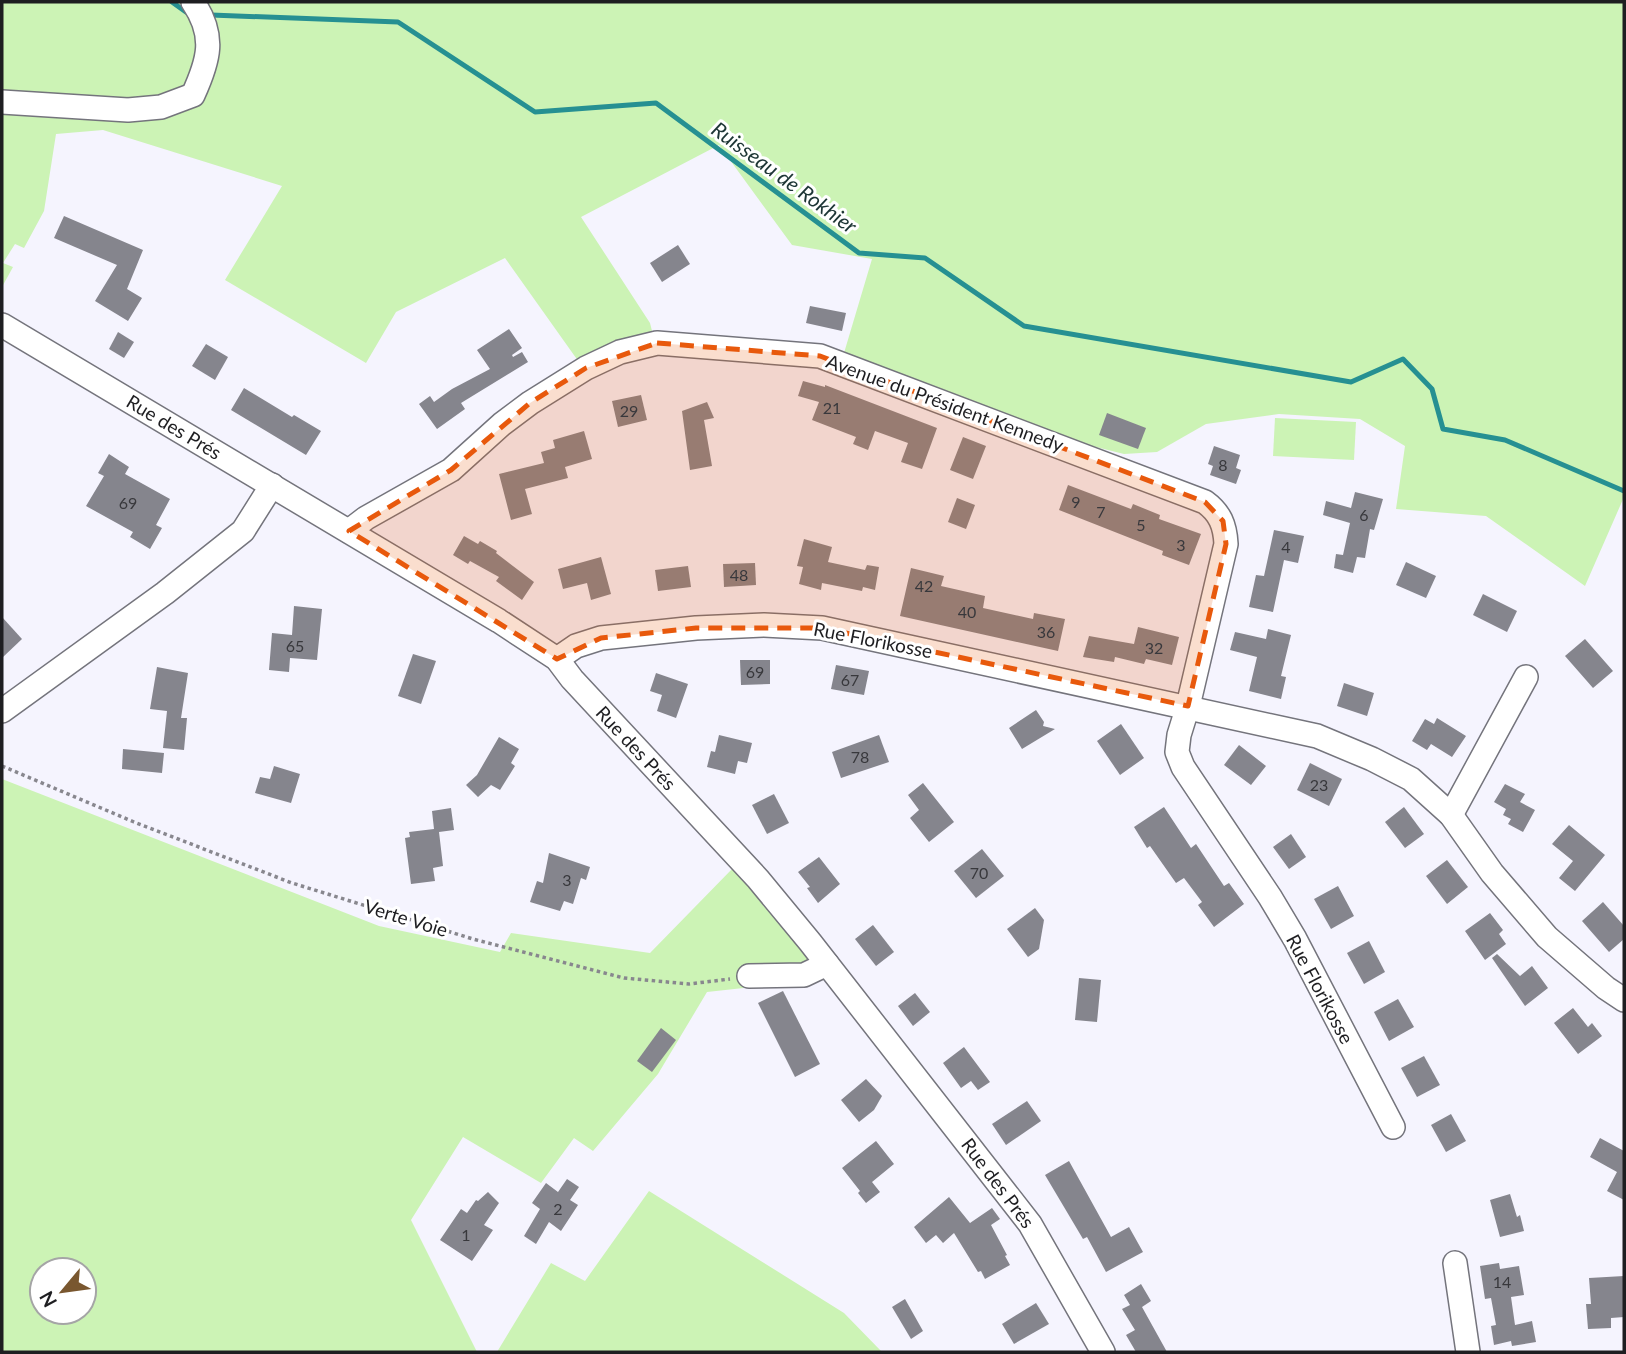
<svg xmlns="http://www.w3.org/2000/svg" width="1626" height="1354" viewBox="0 0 1626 1354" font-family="Lato,sans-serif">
  <rect width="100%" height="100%" fill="#f5f4fe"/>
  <g fill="#ccf3b5" fill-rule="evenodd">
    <polygon points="2,2 1624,2 1624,497 1585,586 1486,516 1396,509 1405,446 1360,419 1279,414 1206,424 1157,452 1124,454 1084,444 844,353 872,259 792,245 719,145 581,217 650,323 652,331 581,365 505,258 396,312 366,363 225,280 282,186 103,130 56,134 44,211 24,248 15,244 3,263 13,267 2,287 2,111 182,99 2,99"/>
    <polygon points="1275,418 1356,422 1354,460 1273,456"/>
    <path d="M2 779 379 926 500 952 511 933 650 953 733 868 755 892 824 979 707 992 658 1074 593 1151 574 1138 541 1183 463 1137 411 1220 477 1352H2ZM42 1270H84V1312H42Z"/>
    <polygon points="649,1191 844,1313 882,1352 497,1352 551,1263 585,1281"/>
  </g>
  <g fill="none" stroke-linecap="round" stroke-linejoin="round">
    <g stroke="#269092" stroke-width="5">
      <polyline points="172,2 186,12"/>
      <polyline points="211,15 398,22 535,112 656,103 859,253 925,258 1024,326 1351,382 1403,359 1432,389 1443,429 1505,440 1624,491"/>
    </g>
  </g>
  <g fill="#85858d">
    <polygon points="64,216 143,250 127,289 142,298 128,321 95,301 117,265 54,238"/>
    <polygon points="678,245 690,264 662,282 650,263"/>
    <polygon points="810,306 846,313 842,331 806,323"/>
    <polygon points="509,329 522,348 512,355 513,357 522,352 528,362 461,403 465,409 437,429 419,404 430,396 434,402 452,389 490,369 477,350"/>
    <polygon points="118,332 134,342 124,358 109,349"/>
    <polygon points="206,344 228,357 215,380 192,366"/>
    <polygon points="803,381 825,387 825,385 937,428 922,469 901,462 908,443 875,431 868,450 853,444 856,437 812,420 819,402 798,396"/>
    <polygon points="244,388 292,417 294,415 321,431 306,455 231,410"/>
    <polygon points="641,395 647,420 618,427 612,401"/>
    <polygon points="707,402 714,418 704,420 712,466 690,470 682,411"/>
    <polygon points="1107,413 1146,428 1138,449 1099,435"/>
    <polygon points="584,431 592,459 565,467 568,478 525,489 532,514 511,520 499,474 544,463 541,452 555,448 553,440"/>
    <polygon points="963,437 986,446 973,479 950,470"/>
    <polygon points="1214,446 1240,455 1236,468 1241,470 1236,484 1210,475 1213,466 1208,464"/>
    <polygon points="109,454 129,467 125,474 170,499 156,525 162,528 150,549 130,537 133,532 86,506 104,476 98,473"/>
    <polygon points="1068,485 1131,509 1133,504 1160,515 1159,519 1201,534 1189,565 1162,555 1163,551 1059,510"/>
    <polygon points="1355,492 1383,499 1374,530 1370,529 1365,558 1357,557 1353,573 1334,568 1336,554 1343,555 1350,523 1323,515 1326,501 1351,508"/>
    <polygon points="957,498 975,505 966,529 948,522"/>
    <polygon points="1274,530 1304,536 1298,563 1284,560 1273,612 1249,607 1256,575 1264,576"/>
    <polygon points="464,536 478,544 480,541 497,551 496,553 534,582 522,600 496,581 499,577 470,561 468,564 453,555"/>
    <polygon points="804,539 832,547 828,562 865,570 867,565 879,567 875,590 863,587 862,591 822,583 821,590 799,584 803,567 797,566"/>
    <polygon points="601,557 611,594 591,600 587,583 563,589 558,569"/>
    <polygon points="1406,562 1436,576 1426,598 1396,585"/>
    <polygon points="755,563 756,585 724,587 723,564"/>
    <polygon points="688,566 691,587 658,591 655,570"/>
    <polygon points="911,568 944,576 941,586 985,596 983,608 1033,619 1034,613 1065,619 1058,651 900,616"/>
    <polygon points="1483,594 1517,611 1507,632 1473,615"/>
    <polygon points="294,606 322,609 317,660 290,658 289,672 269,670 272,633 292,635"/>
    <polygon points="2,617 22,639 2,658"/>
    <polygon points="1138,627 1179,637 1172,665 1146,659 1144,664 1115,657 1114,662 1083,657 1089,636 1134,644"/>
    <polygon points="1268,629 1291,635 1281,676 1286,677 1281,699 1249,691 1257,657 1230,650 1235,632 1266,639"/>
    <polygon points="1585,639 1613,671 1593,688 1565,656"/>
    <polygon points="413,654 436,661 421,704 398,696"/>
    <polygon points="740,660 770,660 770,684 741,685"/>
    <polygon points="836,665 869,671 864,695 831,689"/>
    <polygon points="157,667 188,673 181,718 187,718 184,750 163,748 167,711 150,709"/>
    <polygon points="656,673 688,684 676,718 657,711 662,695 650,691"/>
    <polygon points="1344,683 1374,693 1367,716 1337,706"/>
    <polygon points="1036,710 1044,722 1043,726 1055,729 1022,749 1009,728"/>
    <polygon points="1437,718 1466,736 1452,757 1431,744 1427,750 1412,741 1425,719 1434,724"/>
    <polygon points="1121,724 1144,758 1120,775 1097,741"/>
    <polygon points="719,735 752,743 747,763 738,761 735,774 707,767 711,751 715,752"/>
    <polygon points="879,735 889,762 841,778 832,752"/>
    <polygon points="499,737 519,749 511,763 515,766 500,790 491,785 478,797 466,785 477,775"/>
    <polygon points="1239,745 1266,766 1251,785 1224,765"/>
    <polygon points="123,749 164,753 162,773 122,769"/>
    <polygon points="1310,763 1342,779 1329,806 1297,790"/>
    <polygon points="274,766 300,774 291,803 255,793 260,777 270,779"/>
    <polygon points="923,783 954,822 929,842 910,818 919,810 908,795"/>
    <polygon points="1505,784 1525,794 1520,802 1535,810 1523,832 1508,824 1511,819 1503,815 1506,809 1494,802"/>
    <polygon points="774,794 789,823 767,834 752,805"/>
    <polygon points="1164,807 1191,848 1196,844 1224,886 1229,883 1244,904 1214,927 1198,905 1202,902 1184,878 1176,883 1150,846 1147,848 1134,827"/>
    <polygon points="1404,807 1424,834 1405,848 1385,822"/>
    <polygon points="451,808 454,830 439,832 443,866 433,868 435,881 411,884 405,838 410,837 409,832 434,829 432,811"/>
    <polygon points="1569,825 1605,855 1575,891 1559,878 1573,861 1552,844"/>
    <polygon points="1291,834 1306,857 1289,869 1273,847"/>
    <polygon points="982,849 1004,876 976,898 954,871"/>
    <polygon points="549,853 590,867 586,880 581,878 573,904 564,901 560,911 530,902 537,881 543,883"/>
    <polygon points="819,857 840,884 818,903 807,888 810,887 798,872"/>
    <polygon points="1447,860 1468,887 1447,904 1426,876"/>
    <polygon points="1338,886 1354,916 1331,929 1314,899"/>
    <polygon points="1603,902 1624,926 1624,939 1609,952 1582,921"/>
    <polygon points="1035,908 1044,920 1039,949 1028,957 1007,929"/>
    <polygon points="1490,913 1503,930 1499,934 1506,944 1485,960 1465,931"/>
    <polygon points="873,925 894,952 876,966 855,939"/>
    <polygon points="1369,941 1385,972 1364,984 1347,953"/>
    <polygon points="1497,954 1520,976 1532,966 1548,988 1525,1006 1492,958"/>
    <polygon points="1079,978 1101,980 1097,1022 1075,1020"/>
    <polygon points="783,991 820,1064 795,1077 758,1003"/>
    <polygon points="915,993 930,1012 913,1026 898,1006"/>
    <polygon points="1398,999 1414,1027 1389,1041 1374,1012"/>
    <polygon points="1573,1008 1588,1027 1592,1023 1602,1036 1578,1054 1554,1023"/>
    <polygon points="661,1028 676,1040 652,1072 637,1061"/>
    <polygon points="964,1047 990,1082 978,1090 971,1081 961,1088 943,1063"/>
    <polygon points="1424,1056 1440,1085 1417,1097 1401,1068"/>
    <polygon points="866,1079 882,1096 874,1110 859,1122 841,1100"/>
    <polygon points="1027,1101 1041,1121 1006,1145 992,1124"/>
    <polygon points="1451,1114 1466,1141 1446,1152 1431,1125"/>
    <polygon points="1600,1138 1624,1151 1624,1200 1607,1191 1617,1172 1590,1157"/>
    <polygon points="876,1141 894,1164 872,1182 880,1192 866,1203 858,1193 860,1191 842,1168"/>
    <polygon points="1069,1161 1111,1237 1129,1227 1143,1252 1106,1272 1087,1237 1083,1239 1045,1175"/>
    <polygon points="567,1179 579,1187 570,1200 578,1205 561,1231 549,1222 536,1244 524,1236 540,1209 532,1203 546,1183 558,1192"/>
    <polygon points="488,1192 499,1203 484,1225 493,1230 472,1261 440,1240 461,1209 467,1213 476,1200 478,1201"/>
    <polygon points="1510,1194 1517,1217 1520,1215 1524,1231 1500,1237 1490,1200"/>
    <polygon points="949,1197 970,1223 992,1208 1000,1219 991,1225 1007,1255 1005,1256 1010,1265 985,1279 981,1271 978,1272 954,1233 943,1243 936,1235 926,1243 914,1227"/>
    <polygon points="1499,1263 1500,1269 1519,1266 1524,1295 1511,1297 1515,1325 1532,1321 1536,1342 1512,1346 1511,1341 1494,1345 1491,1326 1496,1325 1491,1298 1485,1299 1480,1266"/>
    <polygon points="1624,1276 1624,1317 1611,1318 1611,1328 1588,1329 1586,1304 1591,1304 1589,1278"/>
    <polygon points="1141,1284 1151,1301 1142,1307 1167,1352 1136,1352 1126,1335 1135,1330 1122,1309 1130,1305 1124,1295"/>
    <polygon points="905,1299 923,1331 911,1339 892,1307"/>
    <polygon points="1036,1303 1049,1324 1014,1344 1002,1324"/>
  </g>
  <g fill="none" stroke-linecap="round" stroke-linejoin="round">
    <defs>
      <g id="minor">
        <path d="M2 102 128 110 161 107 193 95C209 60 216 36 193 2"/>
        <polyline points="2,325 499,621 557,659 572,679 758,879 810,942 1030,1224 1103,1352"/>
        <path d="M349 531 366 518 451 470 502 424 530 403 586 368 620 352 657 343 820 356 1205 502C1220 513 1225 525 1226 544L1188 706 1179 735 1177 752 1183 767 1270 897 1295 939 1393 1127"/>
        <polyline points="557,659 576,646 601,638 696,628 764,625 822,628 1317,736 1372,759 1411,779 1451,815 1492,873 1547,937 1606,988 1624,1000"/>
        <polyline points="2,711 165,593 243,531 272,485"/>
        <polyline points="1451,815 1526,677"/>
        <polyline points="749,976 804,975 827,964"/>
        <polyline points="1455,1263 1468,1352"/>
      </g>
    </defs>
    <use href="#minor" stroke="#74747c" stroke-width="26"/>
    <polyline stroke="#88878e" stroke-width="3.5" stroke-dasharray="3.5 3.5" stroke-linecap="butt" points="2,766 134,822 292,883 473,939 624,978 689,984 730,979"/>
    <use href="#minor" stroke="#fff" stroke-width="23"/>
  </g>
  <path fill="#e8590c" fill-opacity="0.2" stroke="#e8590c" stroke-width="5" stroke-dasharray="14 9" stroke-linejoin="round" d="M657 343 820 356 1205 502 1223 521 1226 544 1188 706 822 628H696L601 638 557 659 349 531 451 470 530 403 586 368Z"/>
  <g text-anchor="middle" stroke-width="6" stroke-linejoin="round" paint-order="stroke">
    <g font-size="16" fill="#38383c">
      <text x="832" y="414">21</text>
      <text x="629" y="417">29</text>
      <text x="1223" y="471">8</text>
      <text x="1076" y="508">9</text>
      <text x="128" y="509">69</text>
      <text x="1101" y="518">7</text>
      <text x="1364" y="521">6</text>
      <text x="1141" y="531">5</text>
      <text x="1181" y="551">3</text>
      <text x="1286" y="553">4</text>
      <text x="739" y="581">48</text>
      <text x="924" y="592">42</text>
      <text x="967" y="618">40</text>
      <text x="1046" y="638">36</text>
      <text x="295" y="652">65</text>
      <text x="1154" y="654">32</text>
      <text x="755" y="678">69</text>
      <text x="850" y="686">67</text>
      <text x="860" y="763">78</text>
      <text x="1319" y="791">23</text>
      <text x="979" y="879">70</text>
      <text x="567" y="886">3</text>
      <text x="558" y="1215">2</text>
      <text x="466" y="1241">1</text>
      <text x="1502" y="1288">14</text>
    </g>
    <g font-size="19" fill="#1e1e21" stroke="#fff">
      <text transform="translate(945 403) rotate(20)" y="7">Avenue du Président Kennedy</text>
      <text transform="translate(174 427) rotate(31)" y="7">Rue des Prés</text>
      <text transform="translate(873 640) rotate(11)" y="7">Rue Florikosse</text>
      <text transform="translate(636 748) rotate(47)" y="7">Rue des Prés</text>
      <text transform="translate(406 918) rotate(17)" y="7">Verte Voie</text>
      <text transform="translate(1320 989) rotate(62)" y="7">Rue Florikosse</text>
      <text transform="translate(998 1183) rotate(53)" y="7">Rue des Prés</text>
    </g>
    <g font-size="21" font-style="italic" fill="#1d3535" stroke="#fff">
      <text transform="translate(784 178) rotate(36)" y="7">Ruisseau de Rokhier</text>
    </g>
  </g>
  <rect width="1626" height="1354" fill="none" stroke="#1e1e21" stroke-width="7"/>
  <g transform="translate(63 1291) rotate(241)"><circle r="33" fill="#ffffff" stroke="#a5a5a6" stroke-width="2"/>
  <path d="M0-5L12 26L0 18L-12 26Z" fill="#79572f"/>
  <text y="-10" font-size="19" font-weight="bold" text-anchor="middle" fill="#1e1e21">N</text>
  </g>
</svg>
